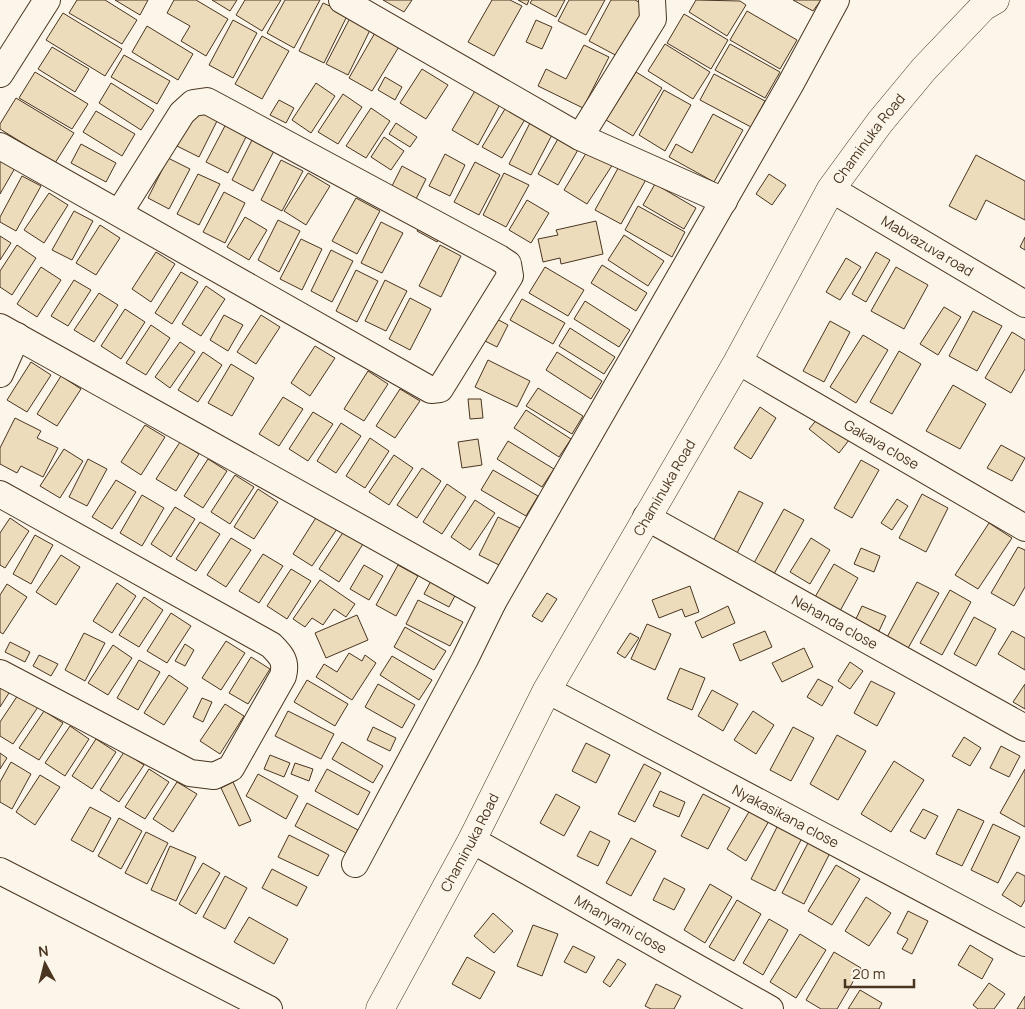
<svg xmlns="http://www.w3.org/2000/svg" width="1025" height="1009" viewBox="0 0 1025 1009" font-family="Manrope,sans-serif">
  <rect width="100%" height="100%" fill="#fbf6e9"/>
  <g fill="#ecdcbc" stroke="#4a3520">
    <polygon points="77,0 105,0 137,20 122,44 69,13"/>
    <polygon points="115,0 148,0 140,15"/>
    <polygon points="174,0 196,0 228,19 206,56 181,41 190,26 167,13"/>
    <polygon points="212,0 237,0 230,11"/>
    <polygon points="245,0 281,0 262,31 236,15"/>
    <polygon points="285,0 320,0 294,48 267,33"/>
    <polygon points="383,0 412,0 404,12"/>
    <polygon points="492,0 510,0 522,6 494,56 468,42"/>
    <polygon points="518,0 529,0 527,5"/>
    <polygon points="532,0 565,0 556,17 530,3"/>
    <polygon points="569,0 605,0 586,35 558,21"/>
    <polygon points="611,0 635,0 646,6 619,57 589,41"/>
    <polygon points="696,0 740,1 746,5 727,36 689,12"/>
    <polygon points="793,0 821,0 813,11"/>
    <polygon points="323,3 348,14 324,63 299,51"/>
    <polygon points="747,11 797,40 780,69 730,40"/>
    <polygon points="63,13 122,49 105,76 46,40"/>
    <polygon points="684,14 728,40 711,69 667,43"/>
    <polygon points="350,18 371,28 348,75 326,64"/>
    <polygon points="233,20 257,33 233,78 209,65"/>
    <polygon points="536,20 552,27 542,49 526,42"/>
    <polygon points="147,26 193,54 178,80 132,52"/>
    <polygon points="376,31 400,45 372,91 349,78"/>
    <polygon points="262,36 289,51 262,99 235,84"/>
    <polygon points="665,44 710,72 693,99 648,71"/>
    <polygon points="730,44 780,72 765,98 715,70"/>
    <polygon points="584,45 609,57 583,108 538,86 546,69 566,79"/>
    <polygon points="52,47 89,69 75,92 38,69"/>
    <polygon points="124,55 170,81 157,104 111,77"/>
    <polygon points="422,69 448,85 426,119 400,103"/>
    <polygon points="35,72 88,104 72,129 19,98"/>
    <polygon points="636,72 662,88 633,136 606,120"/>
    <polygon points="714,74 765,101 751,127 700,100"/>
    <polygon points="385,77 402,87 395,100 378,90"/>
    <polygon points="111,83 154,110 141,130 99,103"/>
    <polygon points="316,83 335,96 311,133 292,120"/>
    <polygon points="479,84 504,97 478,145 452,130"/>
    <polygon points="664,90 691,105 665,151 639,135"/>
    <polygon points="343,94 362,107 338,144 318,132"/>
    <polygon points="16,98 74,133 55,163 0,129 0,124"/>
    <polygon points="279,100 294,108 286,123 270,115"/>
    <polygon points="508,104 527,116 502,158 482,147"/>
    <polygon points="198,106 219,117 199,157 177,146"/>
    <polygon points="371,108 390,121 366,158 346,146"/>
    <polygon points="96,111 135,134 122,156 83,132"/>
    <polygon points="713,114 743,130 714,182 669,157 676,144 692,153"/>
    <polygon points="531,121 553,133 531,175 509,164"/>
    <polygon points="227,122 248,133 228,173 206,162"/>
    <polygon points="396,123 417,137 410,147 389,134"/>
    <polygon points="384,137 404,151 391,170 371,157"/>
    <polygon points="559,137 579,148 558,185 538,174"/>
    <polygon points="252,140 274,151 253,191 232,180"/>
    <polygon points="81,144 116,163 106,182 71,163"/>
    <polygon points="588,150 613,164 587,204 564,190"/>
    <polygon points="445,154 465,165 450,196 429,186"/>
    <polygon points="976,155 1025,181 1025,220 986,200 976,220 949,206"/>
    <polygon points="168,158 190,169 169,209 148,198"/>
    <polygon points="0,160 15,168 0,194"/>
    <polygon points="281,160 303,171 282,211 261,200"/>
    <polygon points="622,161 648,176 621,224 595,210"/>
    <polygon points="475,162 500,175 479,215 454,202"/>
    <polygon points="402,166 426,179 416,199 392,186"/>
    <polygon points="308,173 330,186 306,225 284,211"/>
    <polygon points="504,173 529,185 506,227 483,215"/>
    <polygon points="198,174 220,184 199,225 177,214"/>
    <polygon points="769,174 786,185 772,205 756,194"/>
    <polygon points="22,176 41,186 16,231 0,222 0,217"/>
    <polygon points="655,184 696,208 684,229 643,205"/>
    <polygon points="224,192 245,203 225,243 203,232"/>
    <polygon points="49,193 68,205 44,243 24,230"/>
    <polygon points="356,198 380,211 357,254 332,241"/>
    <polygon points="527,200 549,213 531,243 509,230"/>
    <polygon points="638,206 685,232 672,257 625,230"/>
    <polygon points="74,211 93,221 72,260 52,250"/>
    <polygon points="245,217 267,230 249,260 227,247"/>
    <polygon points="278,220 300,231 279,272 258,260"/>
    <polygon points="423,221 442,232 437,242 417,231"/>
    <polygon points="596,221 603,254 561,264 560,258 543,262 538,239 558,235 556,230"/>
    <polygon points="381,222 403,233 382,273 361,263"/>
    <polygon points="100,225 120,238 96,275 76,263"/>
    <polygon points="624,235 664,261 648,286 608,260"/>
    <polygon points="0,236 11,243 0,260"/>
    <polygon points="1025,237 1025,250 1020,247"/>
    <polygon points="301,239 322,249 302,290 280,279"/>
    <polygon points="17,245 36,258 12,295 0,287 0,271"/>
    <polygon points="440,245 461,256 441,297 419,286"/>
    <polygon points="331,250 353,261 332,302 311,291"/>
    <polygon points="156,252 175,264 151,302 132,289"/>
    <polygon points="876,252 890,260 866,302 852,294"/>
    <polygon points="846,258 861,267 840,300 826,292"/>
    <polygon points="602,265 647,293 636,311 591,283"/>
    <polygon points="41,267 61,280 37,317 17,304"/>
    <polygon points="545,267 584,290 568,316 529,293"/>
    <polygon points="896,267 928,285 904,329 871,311"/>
    <polygon points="356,270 378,281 357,322 336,311"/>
    <polygon points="181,272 198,282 172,324 155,313"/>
    <polygon points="74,280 91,290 68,326 51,316"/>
    <polygon points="385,280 407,291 386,331 365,321"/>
    <polygon points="206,286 225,299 201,336 182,324"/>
    <polygon points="99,293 118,305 94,342 74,330"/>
    <polygon points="410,298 431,309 410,350 389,339"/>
    <polygon points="522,299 565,323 553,344 510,320"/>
    <polygon points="585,301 630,330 619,347 574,319"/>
    <polygon points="944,307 961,317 938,355 920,344"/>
    <polygon points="125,309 145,322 121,359 101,346"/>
    <polygon points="973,311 1002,326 977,371 949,356"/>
    <polygon points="224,315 243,325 228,351 210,340"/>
    <polygon points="261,315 280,327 256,364 237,352"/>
    <polygon points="495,318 508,325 497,347 483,340"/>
    <polygon points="830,321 850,332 824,382 803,371"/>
    <polygon points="151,325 170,338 146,375 126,363"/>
    <polygon points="570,328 615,357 604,374 559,346"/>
    <polygon points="1012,332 1025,340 1025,369 1011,393 985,378"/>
    <polygon points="863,335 888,350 856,403 830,387"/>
    <polygon points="180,342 195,352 170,388 155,377"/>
    <polygon points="315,346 335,358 310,396 291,383"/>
    <polygon points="899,351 921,364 892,414 870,402"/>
    <polygon points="203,352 222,365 198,402 178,390"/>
    <polygon points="557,352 602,381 591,399 546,370"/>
    <polygon points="488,360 530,381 517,407 475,387"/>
    <polygon points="31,362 51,375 27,412 7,400"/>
    <polygon points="231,364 254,378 232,416 208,403"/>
    <polygon points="368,371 388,384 364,421 344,409"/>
    <polygon points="61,376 81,389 57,426 37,414"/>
    <polygon points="953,385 986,404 960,449 926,431"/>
    <polygon points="538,388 583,416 572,434 526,406"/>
    <polygon points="400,389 420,401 395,438 376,426"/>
    <polygon points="283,397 303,409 279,446 259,434"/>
    <polygon points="468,399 481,399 483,418 470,419"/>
    <polygon points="760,407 776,418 751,459 734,448"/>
    <polygon points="526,410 571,439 559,457 514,428"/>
    <polygon points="313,412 333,424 308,461 289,449"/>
    <polygon points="823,412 853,435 839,453 809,429"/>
    <polygon points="15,418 41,431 37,438 58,448 43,477 21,466 17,473 0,464 0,448"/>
    <polygon points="341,423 361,436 336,473 317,461"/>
    <polygon points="145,425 165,437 141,475 121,462"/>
    <polygon points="370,438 389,451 365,488 346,476"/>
    <polygon points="478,439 482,465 462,468 458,442"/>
    <polygon points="508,441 554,469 542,487 497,459"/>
    <polygon points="180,442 199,454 176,491 156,479"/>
    <polygon points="1001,445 1025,458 1012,481 987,468"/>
    <polygon points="64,449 83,461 60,498 40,486"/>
    <polygon points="394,455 413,468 389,505 369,492"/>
    <polygon points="88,459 107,469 87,506 69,497"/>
    <polygon points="208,459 227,471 203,508 184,496"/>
    <polygon points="861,460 879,470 852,518 834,508"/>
    <polygon points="422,468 441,481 417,518 397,505"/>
    <polygon points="493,470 538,496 526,516 481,490"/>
    <polygon points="235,475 254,487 230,524 211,512"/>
    <polygon points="116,480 136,492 112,529 92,517"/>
    <polygon points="447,484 466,497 442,534 423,522"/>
    <polygon points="258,489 278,502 254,539 234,527"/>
    <polygon points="739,491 763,503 736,555 712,543"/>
    <polygon points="922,494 948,508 926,552 899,538"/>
    <polygon points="142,495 164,508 142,546 120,533"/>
    <polygon points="897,499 908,506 892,530 881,523"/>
    <polygon points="475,500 495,513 470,550 451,537"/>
    <polygon points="175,507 195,519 171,557 151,544"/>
    <polygon points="784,509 804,520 770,581 750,570"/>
    <polygon points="317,516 337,529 312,566 293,554"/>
    <polygon points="498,517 520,528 501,566 479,555"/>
    <polygon points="10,518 29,531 5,568 0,565 0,533"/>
    <polygon points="200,522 220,534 196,571 176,559"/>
    <polygon points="989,523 1012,538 978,589 955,575"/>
    <polygon points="344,531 363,544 339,582 319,569"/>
    <polygon points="35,535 53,545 31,584 13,574"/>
    <polygon points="231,538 251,550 226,587 207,575"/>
    <polygon points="811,538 830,550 810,584 790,572"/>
    <polygon points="1018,547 1025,550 1025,587 1014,606 991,593"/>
    <polygon points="861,548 880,556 874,572 854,564"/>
    <polygon points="263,554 283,566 259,603 239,591"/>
    <polygon points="61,555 80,567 56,605 36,592"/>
    <polygon points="834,564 858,578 840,611 815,597"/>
    <polygon points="364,565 383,576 369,600 350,589"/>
    <polygon points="398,565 418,576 396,616 376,605"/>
    <polygon points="291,569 311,581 287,619 267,606"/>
    <polygon points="432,579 457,592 449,607 424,594"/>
    <polygon points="320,580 355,604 346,617 334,609 323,625 312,618 305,627 293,619"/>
    <polygon points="917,582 939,593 907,650 886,639"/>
    <polygon points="117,583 136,596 112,633 93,621"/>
    <polygon points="7,584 27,597 3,634 0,632 0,595"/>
    <polygon points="690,586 699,612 685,617 682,609 659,618 652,600"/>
    <polygon points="950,590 971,602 942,655 920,643"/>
    <polygon points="547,593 557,599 542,622 532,616"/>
    <polygon points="144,597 163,610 139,647 119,635"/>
    <polygon points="418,600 463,622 450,646 406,624"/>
    <polygon points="728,606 735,623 702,638 695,622"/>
    <polygon points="862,606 886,616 879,631 855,621"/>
    <polygon points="171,613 191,626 167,663 147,651"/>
    <polygon points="357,615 368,640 326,658 315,633"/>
    <polygon points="974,617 996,629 976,666 954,654"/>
    <polygon points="647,624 671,634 655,670 631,659"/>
    <polygon points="405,627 446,651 434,670 394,647"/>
    <polygon points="765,631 772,647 740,661 733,644"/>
    <polygon points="1012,631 1025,638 1025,670 998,654"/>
    <polygon points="84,633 105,643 85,681 65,670"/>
    <polygon points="630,633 639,638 625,658 617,653"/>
    <polygon points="226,641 245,653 221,690 202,678"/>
    <polygon points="10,642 30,652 25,662 5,652"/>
    <polygon points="185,644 194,650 185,666 175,661"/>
    <polygon points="113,645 132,658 108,695 88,683"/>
    <polygon points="804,648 813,667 782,682 772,663"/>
    <polygon points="349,653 362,661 365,655 376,663 352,700 316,677 324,664 337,672"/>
    <polygon points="39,655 58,664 51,676 33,666"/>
    <polygon points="392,656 432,680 419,700 380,675"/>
    <polygon points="251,657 270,669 248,704 229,693"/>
    <polygon points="139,660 160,672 138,710 117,698"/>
    <polygon points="850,662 863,671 850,689 838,681"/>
    <polygon points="680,668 705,678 692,710 667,699"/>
    <polygon points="169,675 188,688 164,725 144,713"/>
    <polygon points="818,679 833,687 822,706 807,697"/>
    <polygon points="307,680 348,704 335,726 294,702"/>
    <polygon points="871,681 895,693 877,726 854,713"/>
    <polygon points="378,684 415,705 402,728 365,707"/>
    <polygon points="1025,684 1025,709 1013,702"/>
    <polygon points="0,687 9,693 0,707"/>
    <polygon points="712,690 738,704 723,731 698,716"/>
    <polygon points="18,695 38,707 13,744 0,736 0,722"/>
    <polygon points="202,698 212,702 203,722 193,717"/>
    <polygon points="225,704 244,716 220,754 200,741"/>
    <polygon points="44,711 63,723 39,760 19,748"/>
    <polygon points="288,711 334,734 321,759 275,736"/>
    <polygon points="753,711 774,725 756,754 734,740"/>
    <polygon points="70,726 89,739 65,776 45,763"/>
    <polygon points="373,727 396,738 390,751 367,740"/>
    <polygon points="793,727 814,738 791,781 770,770"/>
    <polygon points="837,735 866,751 838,800 810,784"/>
    <polygon points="964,737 981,748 970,766 952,756"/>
    <polygon points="96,739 116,752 92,789 72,776"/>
    <polygon points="342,742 383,766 373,783 332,759"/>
    <polygon points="586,743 610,755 596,783 572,771"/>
    <polygon points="1001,746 1020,756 1009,777 990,768"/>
    <polygon points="124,752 144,765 119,802 100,790"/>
    <polygon points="0,753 7,758 0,769"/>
    <polygon points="270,755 290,763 284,777 264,769"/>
    <polygon points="894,761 924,780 891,832 861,814"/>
    <polygon points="11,762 31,774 12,809 0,802 0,782"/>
    <polygon points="295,763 313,769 309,781 291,774"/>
    <polygon points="644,764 661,773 635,822 618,814"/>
    <polygon points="149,769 169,782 145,819 125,807"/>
    <polygon points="327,769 370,792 358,815 315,791"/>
    <polygon points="1025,769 1025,827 1000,813"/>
    <polygon points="258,774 298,796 286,819 246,796"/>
    <polygon points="40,775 60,787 35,825 16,812"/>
    <polygon points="177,782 197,794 173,832 153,819"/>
    <polygon points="233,782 251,821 239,826 221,788"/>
    <polygon points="660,791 685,802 679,817 653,806"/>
    <polygon points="556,794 580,807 564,836 540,823"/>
    <polygon points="703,794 730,808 708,849 681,836"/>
    <polygon points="307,803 358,830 346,853 295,826"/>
    <polygon points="90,807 111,818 93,852 71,840"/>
    <polygon points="923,809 938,816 925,839 910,831"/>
    <polygon points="958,809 984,821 962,866 936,854"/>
    <polygon points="750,810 769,821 746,861 727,849"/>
    <polygon points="119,818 142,831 121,869 98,856"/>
    <polygon points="993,824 1020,837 998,883 971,870"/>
    <polygon points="778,825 802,838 775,891 751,879"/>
    <polygon points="590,831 610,841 598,866 577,856"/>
    <polygon points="146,832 168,843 147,884 125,873"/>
    <polygon points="289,835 329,855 318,876 278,857"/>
    <polygon points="631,838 656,851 631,896 606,883"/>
    <polygon points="808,843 830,853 804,904 782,893"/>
    <polygon points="170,846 196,857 176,901 151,890"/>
    <polygon points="203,863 220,873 196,914 179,904"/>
    <polygon points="836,865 860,879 832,925 808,911"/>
    <polygon points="272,869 307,887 297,906 262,888"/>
    <polygon points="1017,872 1025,876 1025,900 1021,907 1002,895"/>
    <polygon points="225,876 247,888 225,929 203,917"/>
    <polygon points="664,878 685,889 674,910 653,900"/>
    <polygon points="710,884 732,897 705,943 684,930"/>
    <polygon points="866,897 891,913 869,946 845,931"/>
    <polygon points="737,900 761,914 734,961 709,947"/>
    <polygon points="908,911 928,921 912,954 902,949 908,939 897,933"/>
    <polygon points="493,913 513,931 494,953 474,936"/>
    <polygon points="249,917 288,939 274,964 234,942"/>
    <polygon points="769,919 788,930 763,975 743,963"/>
    <polygon points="533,925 558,934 542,976 517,966"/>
    <polygon points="800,934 826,950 796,998 770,982"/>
    <polygon points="970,945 993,959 982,979 958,965"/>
    <polygon points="573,946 595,957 586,973 564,962"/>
    <polygon points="834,952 861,968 837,1009 821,1009 806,1000"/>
    <polygon points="467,957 495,972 480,999 452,984"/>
    <polygon points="618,959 626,964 610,987 603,982"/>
    <polygon points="989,983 1005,994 994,1009 978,1009 973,1005"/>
    <polygon points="656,984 681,996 674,1009 651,1009 645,1006"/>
    <polygon points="860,990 882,1003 879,1009 848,1009"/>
    <polygon points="1025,996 1025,1009 1017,1009"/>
  </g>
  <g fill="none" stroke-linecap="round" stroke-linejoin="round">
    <defs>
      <g id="minor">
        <polyline points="342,0 580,137 724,201"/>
        <polyline points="0,74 47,0"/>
        <polyline points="580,137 653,19 652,0"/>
        <polyline points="0,146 431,390 440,389 510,276 508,264 499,258 207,101 193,103 182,113 119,213"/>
        <path id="s1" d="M831 189 1025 304"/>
        <polyline points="0,327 493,602"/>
        <path id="s2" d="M738 361 1025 528"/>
        <polyline points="0,374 17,336"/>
        <path d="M0 494 271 645C281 655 287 661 283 676L231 768 214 776 190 773 0 673"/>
        <path id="s3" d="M646 517 1025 728"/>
        <path id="s4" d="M547 690 1025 943"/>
        <path id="s5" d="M472 840 770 1009"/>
        <polyline points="355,864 465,659 493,602 790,85 836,0"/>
        <polyline points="0,871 269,1009"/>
      </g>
      <g id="major">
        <path id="s6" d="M380 1009 472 840 547 690 738 361 831 189 880 122 924 69 983 7 995 0"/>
      </g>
    </defs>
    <use href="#minor" stroke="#4a3520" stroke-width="28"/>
    <use href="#major" stroke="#4a3520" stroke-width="29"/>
    <use href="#minor" stroke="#fbf6e9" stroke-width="26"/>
    <use href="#major" stroke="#fbf6e9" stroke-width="28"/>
  </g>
  <g text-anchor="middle" stroke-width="4" stroke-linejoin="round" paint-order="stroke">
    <g font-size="14" fill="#4a3520" stroke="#fbf6e9">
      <text dy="5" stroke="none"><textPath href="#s6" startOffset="999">Chaminuka Road</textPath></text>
      <text dy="5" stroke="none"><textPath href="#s1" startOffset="112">Mabvazuva road</textPath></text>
      <text dy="5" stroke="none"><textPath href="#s2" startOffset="166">Gakava close</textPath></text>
      <text dy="5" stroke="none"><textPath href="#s6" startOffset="594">Chaminuka Road</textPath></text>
      <text dy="5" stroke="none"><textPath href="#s3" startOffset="216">Nehanda close</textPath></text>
      <text dy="5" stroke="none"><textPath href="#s4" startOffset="270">Nyakasikana close</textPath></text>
      <text dy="5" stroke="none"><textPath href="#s6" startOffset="189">Chaminuka Road</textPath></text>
      <text dy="5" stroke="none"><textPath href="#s5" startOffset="171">Mhanyami close</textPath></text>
    </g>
  </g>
  <g transform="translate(45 964) rotate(353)" stroke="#fbf6e9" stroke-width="4" paint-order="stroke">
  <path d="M0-4L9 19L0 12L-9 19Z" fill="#4a3520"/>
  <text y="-8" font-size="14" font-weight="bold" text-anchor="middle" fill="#4a3520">N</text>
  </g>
  <path d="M845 979v8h69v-8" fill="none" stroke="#4a3520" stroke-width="2.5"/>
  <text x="852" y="979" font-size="15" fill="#4a3520" stroke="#fbf6e9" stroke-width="4" paint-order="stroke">20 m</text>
</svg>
